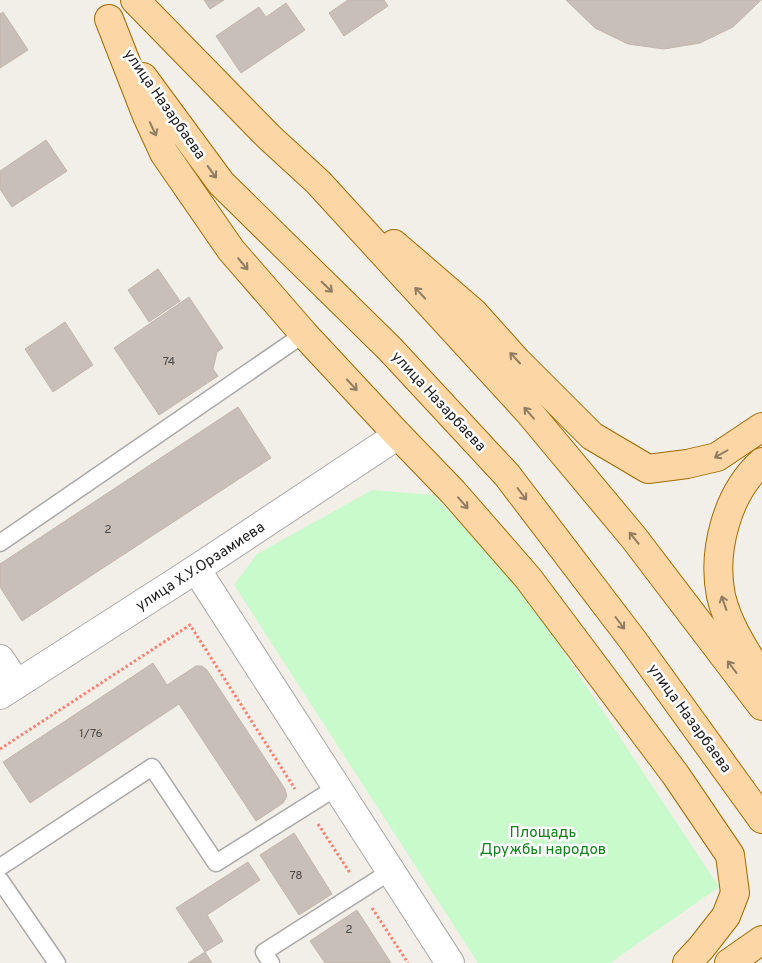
<svg xmlns="http://www.w3.org/2000/svg" width="762" height="963" viewBox="0 0 762 963" font-family="Overpass,sans-serif">
  <rect width="100%" height="100%" fill="#f2efe9"/>
  <polygon fill="#c8facc" points="372,490 434,495 526,595 719,887 610,963 478,963 234,585 257,554"/>
  <g fill="#c7bfb8" stroke="#c4b6ab">
    <polygon points="204,0 224,0 210,9"/>
    <polygon points="348,0 384,0 388,6 344,36 329,13"/>
    <polygon points="566,0 761,0 733,27 700,43 664,49 628,44 595,28"/>
    <polygon points="286,3 305,30 241,73 216,36 259,7 266,17"/>
    <polygon points="3,12 28,50 0,68 0,14"/>
    <polygon points="46,140 67,171 12,207 0,189 0,171"/>
    <polygon points="158,269 180,301 149,322 128,290"/>
    <polygon points="189,297 223,348 217,352 213,369 218,376 159,415 114,348"/>
    <polygon points="65,322 93,365 53,392 25,349"/>
    <polygon points="238,407 271,458 22,621 0,587 0,564"/>
    <polygon points="153,663 167,685 196,666 202,666 207,670 285,789 287,796 283,803 256,821 179,704 30,803 3,762"/>
    <polygon points="294,833 332,894 299,915 260,855"/>
    <polygon points="248,862 260,880 207,915 223,941 205,952 176,908"/>
    <polygon points="357,910 391,963 325,963 310,941"/>
    <polygon points="205,952 212,963 188,963"/>
  </g>
  <g fill="none" stroke-linecap="round" stroke-linejoin="round">
    <defs>
      <g id="service">
        <polyline points="0,543 304,334"/>
        <polyline points="0,867 152,767 216,863 337,787"/>
        <polyline points="0,880 57,963"/>
        <polyline points="271,963 264,952 391,871"/>
      </g>
      <g id="minor">
        <polyline points="196,569 450,963"/>
        <polyline points="0,659 17,684"/>
        <polyline points="0,695 196,569 398,435"/>
      </g>
      <g id="primary">
        <polyline points="135,0 269,137 318,182 528,411 634,538 762,706"/>
        <polyline points="109,19 147,116 164,153 231,250 304,334 398,435 453,492 528,578 675,774 730,855 735,893 726,916 701,948 687,963"/>
        <polyline points="143,77 221,183 390,349 507,475 632,639 762,819"/>
        <polyline points="394,244 473,312 517,361 592,436 648,469 687,464 717,457 762,427"/>
        <path d="M762 462C727 493 712 551 721 596 728 626 746 652 762 678"/>
        <polyline points="729,963 762,940"/>
      </g>
    </defs>
    <use href="#service" stroke="#a9a9a9" stroke-width="19"/>
    <use href="#minor" stroke="#a9a9a9" stroke-width="30"/>
    <use href="#primary" stroke="#a06b00" stroke-width="30"/>
    <g stroke="#fa8072" stroke-width="3" stroke-dasharray="2.5 2.5" stroke-linecap="butt">
      <polyline points="0,749 190,625 295,789"/>
      <polyline points="318,824 350,873"/>
      <polyline points="372,908 408,963"/>
    </g>
    <use href="#service" stroke="#fff" stroke-width="16"/>
    <use href="#minor" stroke="#fff" stroke-width="28"/>
    <use href="#primary" stroke="#fcd6a4" stroke-width="28"/>
  </g>
  <defs><path id="oneway-shaft" d="M-6 0H5M1.5-3L5.5 0L1.5 3" fill="none" stroke-width="1.6" stroke-linecap="round" stroke-linejoin="round" transform="scale(1.25)"/></defs>
  <g stroke="#8f7c63">
    <use href="#oneway-shaft" transform="translate(153 129) rotate(65)"/>
    <use href="#oneway-shaft" transform="translate(212 172) rotate(54)"/>
    <use href="#oneway-shaft" transform="translate(243 264) rotate(50)"/>
    <use href="#oneway-shaft" transform="translate(327 287) rotate(44)"/>
    <use href="#oneway-shaft" transform="translate(420 293) rotate(-133)"/>
    <use href="#oneway-shaft" transform="translate(515 358) rotate(-133)"/>
    <use href="#oneway-shaft" transform="translate(352 385) rotate(47)"/>
    <use href="#oneway-shaft" transform="translate(529 413) rotate(-131)"/>
    <use href="#oneway-shaft" transform="translate(721 454) rotate(150)"/>
    <use href="#oneway-shaft" transform="translate(522 494) rotate(53)"/>
    <use href="#oneway-shaft" transform="translate(463 503) rotate(49)"/>
    <use href="#oneway-shaft" transform="translate(634 538) rotate(-129)"/>
    <use href="#oneway-shaft" transform="translate(724 603) rotate(-109)"/>
    <use href="#oneway-shaft" transform="translate(620 623) rotate(53)"/>
    <use href="#oneway-shaft" transform="translate(732 667) rotate(-127)"/>
  </g>
  <g text-anchor="middle" stroke-width="5" stroke-linejoin="round" paint-order="stroke">
    <g font-size="12" fill="#4b4948">
      <text x="169" y="365">74</text>
      <text x="108" y="533">2</text>
      <text x="91" y="737">1/76</text>
      <text x="296" y="879">78</text>
      <text x="349" y="933">2</text>
    </g>
    <g font-size="15" fill="#222" stroke="#fff">
      <text transform="translate(165 104) rotate(55)" y="5">улица Назарбаева</text>
      <text transform="translate(439 401) rotate(47)" y="5">улица Назарбаева</text>
      <text transform="translate(200 566) rotate(-33)" y="5">улица Х.У.Орзамиева</text>
      <text transform="translate(690 718) rotate(54)" y="5">улица Назарбаева</text>
    </g>
    <g font-size="15" fill="#0c8416" stroke="#fff">
      <text x="543" y="837">Площадь<tspan x="543" dy="17">Дружбы народов</tspan></text>
    </g>
  </g>
</svg>
